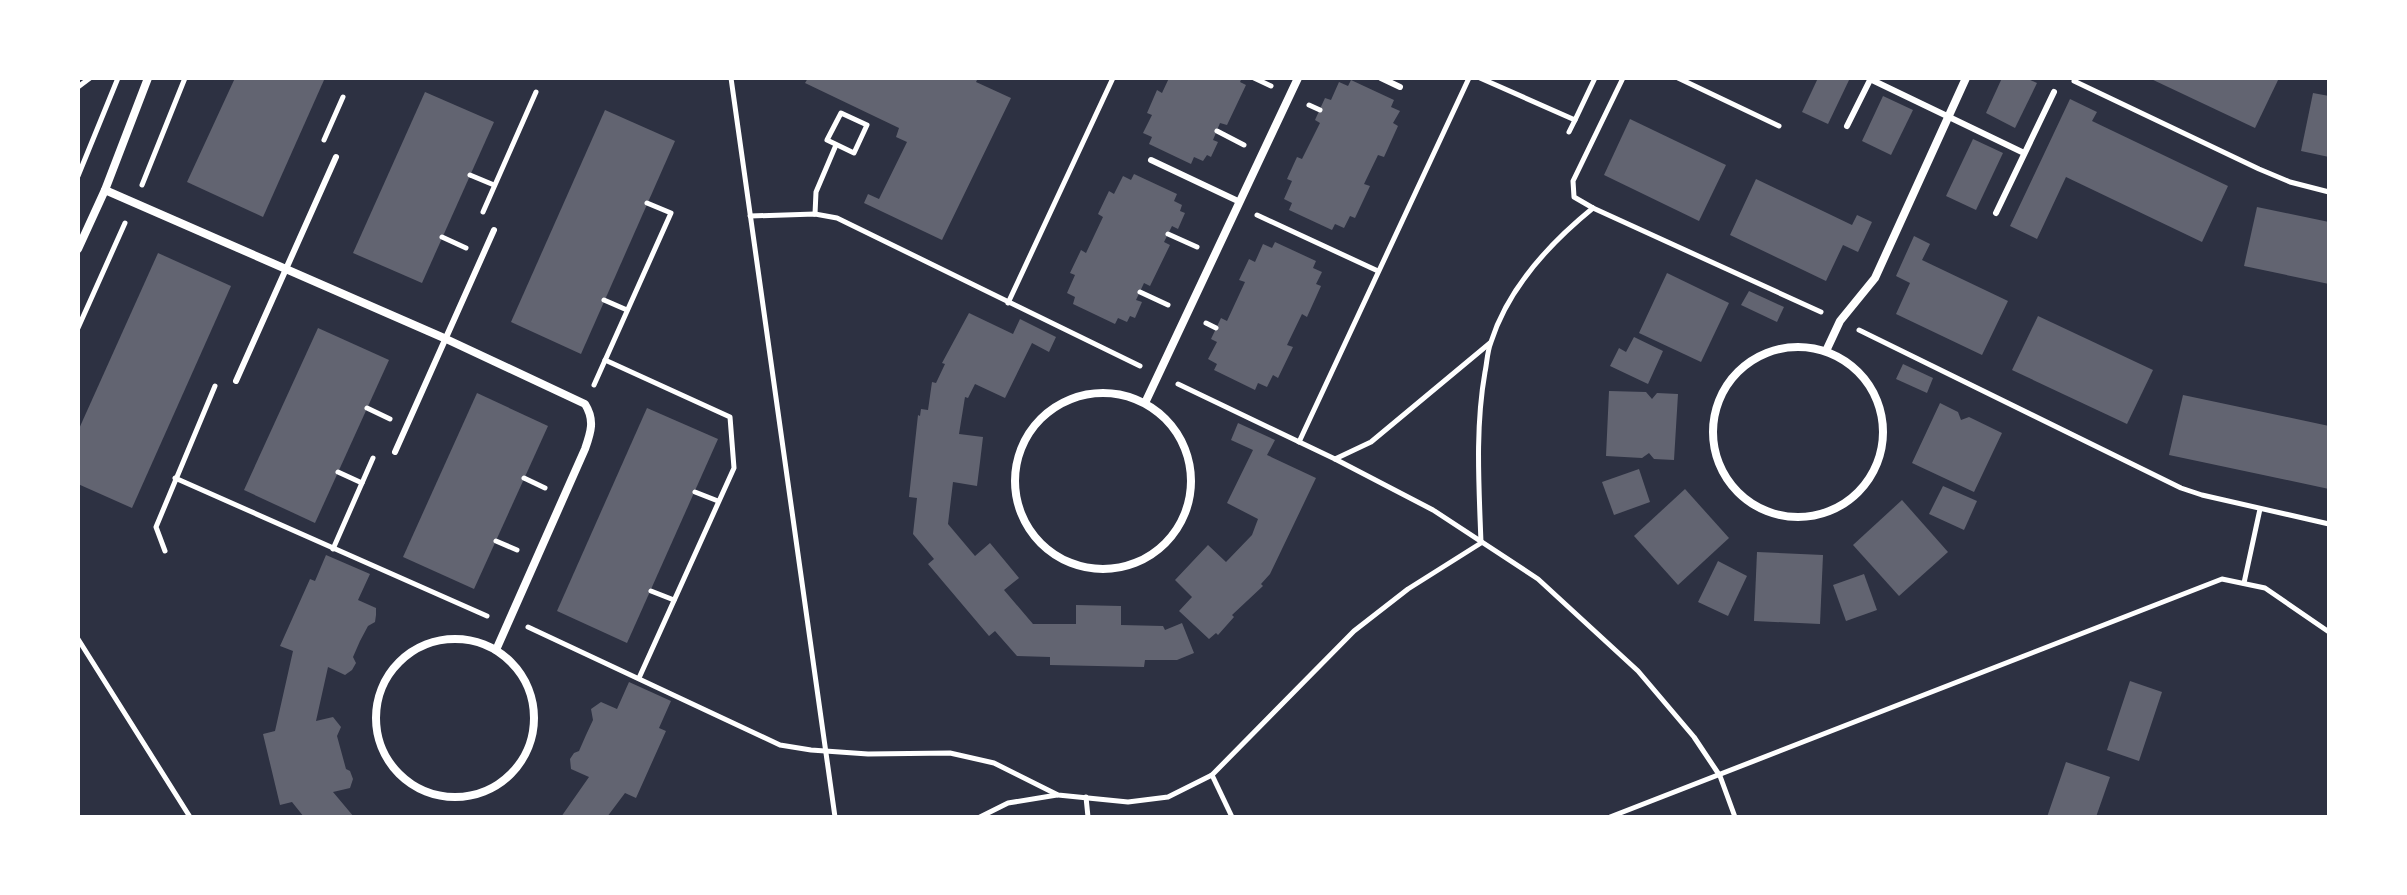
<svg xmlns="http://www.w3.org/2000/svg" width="2407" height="895" viewBox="0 0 2407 895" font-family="Montserrat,sans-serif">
  <rect width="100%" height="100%" fill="#2d3142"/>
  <g fill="#626471">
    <polygon points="235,78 319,78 324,80 263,217 187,182"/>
    <polygon points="808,78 978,78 976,82 1011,98 942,240 864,203 868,194 879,199 907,142 896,137 899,128 805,83"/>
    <polygon points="1169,78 1242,78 1240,82 1246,85 1227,125 1220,123 1213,140 1218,142 1211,157 1207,155 1203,161 1194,157 1191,164 1149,144 1152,137 1143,133 1152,115 1147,113 1157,90 1162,93"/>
    <polygon points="1818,78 1850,78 1828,124 1802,112"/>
    <polygon points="2002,78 2026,78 2037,83 2015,128 1986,113"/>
    <polygon points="2149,78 2279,78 2255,128"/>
    <polygon points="1351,80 1394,100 1391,107 1400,111 1393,123 1398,126 1384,157 1378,155 1364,184 1370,186 1355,218 1350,216 1344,228 1335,224 1332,230 1289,210 1292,203 1284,199 1292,181 1287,179 1297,157 1302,159 1320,123 1315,120 1325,98 1331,100 1339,82 1348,86"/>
    <polygon points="425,92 494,122 422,283 353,253"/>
    <polygon points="2313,93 2329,96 2329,157 2301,151"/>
    <polygon points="1883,96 1913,110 1891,155 1862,141"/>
    <polygon points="2070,99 2097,112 2092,121 2228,186 2202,242 2066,177 2037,239 2010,226"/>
    <polygon points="605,110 675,141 581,354 511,322"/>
    <polygon points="1630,119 1726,165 1699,221 1604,175"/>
    <polygon points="1973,139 2003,153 1976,210 1946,196"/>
    <polygon points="1134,174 1177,194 1174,201 1182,205 1180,211 1185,213 1178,229 1172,226 1164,242 1170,245 1150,286 1144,283 1136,300 1142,302 1135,318 1130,316 1127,322 1118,318 1115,324 1073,304 1075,297 1067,293 1075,275 1070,273 1081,250 1086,253 1103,217 1098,214 1109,191 1114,194 1123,176 1131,180"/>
    <polygon points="1756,179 1852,225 1857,215 1872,222 1858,252 1843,245 1826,281 1730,235"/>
    <polygon points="2257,207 2329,222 2329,284 2244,266"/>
    <polygon points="1914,236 1930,244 1922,260 2008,301 1982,355 1896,314 1910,283 1896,276"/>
    <polygon points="1275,242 1316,261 1313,268 1322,272 1316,284 1321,286 1307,317 1302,314 1287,345 1293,347 1278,378 1273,375 1267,387 1258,383 1255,390 1214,370 1217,364 1208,359 1217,342 1211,339 1221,318 1227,321 1245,282 1239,280 1249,259 1255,262 1263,244 1272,248"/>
    <polygon points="158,253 231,286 132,508 78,484 78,431"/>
    <polygon points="1667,273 1729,303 1701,362 1639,333"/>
    <polygon points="1749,291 1784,307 1777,322 1741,305"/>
    <polygon points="969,313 1013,334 1020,319 1056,337 1049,352 1032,343 1005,398 975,384 968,398 965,397 959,434 983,437 980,462 977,486 953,482 948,524 975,556 990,543 1005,561 1019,578 1004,590 1033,624 1076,624 1076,605 1121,606 1121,625 1163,626 1165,630 1182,623 1194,653 1177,660 1145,660 1144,667 1050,665 1050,657 1017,656 995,631 989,636 928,564 934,559 913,534 917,498 909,497 918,415 920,416 921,409 928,410 932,382 936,383 945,364 942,363"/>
    <polygon points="2038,316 2153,370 2127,424 2012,370"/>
    <polygon points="318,328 389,360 315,523 244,490"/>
    <polygon points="1634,337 1663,351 1648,384 1610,366 1619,348 1626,352"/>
    <polygon points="1903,364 1933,378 1927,393 1896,379"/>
    <polygon points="1609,391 1646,392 1652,399 1657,393 1678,394 1674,460 1654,459 1649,453 1642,458 1606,456"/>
    <polygon points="477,393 548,426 474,589 403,557"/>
    <polygon points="2183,395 2329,426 2329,489 2169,455"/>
    <polygon points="1940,403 1958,412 1961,420 1969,417 2002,433 1974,492 1912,463"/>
    <polygon points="647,408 718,439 627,643 557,611"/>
    <polygon points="1238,423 1275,440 1267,455 1316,478 1270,574 1261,584 1263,586 1232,615 1234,617 1218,635 1216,633 1209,639 1179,611 1192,597 1175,580 1208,545 1226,562 1252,535 1258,519 1227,503 1253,450 1231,440"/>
    <polygon points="1639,469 1650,502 1614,515 1602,482"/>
    <polygon points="1943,486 1977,501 1964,530 1929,514"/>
    <polygon points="1685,489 1729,538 1678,585 1634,536"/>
    <polygon points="1902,500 1948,552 1899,596 1853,545"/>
    <polygon points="1757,552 1823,555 1820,624 1754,621"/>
    <polygon points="326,555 370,574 358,600 376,608 376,615 375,622 368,626 360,641 353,657 356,663 352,670 345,675 328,667 316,721 333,717 341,727 337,736 346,769 350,771 353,779 350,788 333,792 354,817 304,817 292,802 280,805 263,734 275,731 293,651 280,646 310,579 315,581"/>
    <polygon points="1718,561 1747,576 1728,616 1698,602"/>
    <polygon points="1864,574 1877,610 1846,621 1833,585"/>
    <polygon points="2130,681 2162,692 2139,761 2107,750"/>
    <polygon points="629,682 671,701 659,728 666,731 636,798 625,793 607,817 561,817 589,777 571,769 570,759 574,753 579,751 586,735 593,720 591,709 601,702 617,709"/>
    <polygon points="2066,762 2110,777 2096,817 2047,817"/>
  </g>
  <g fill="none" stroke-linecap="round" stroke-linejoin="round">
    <g stroke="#fff" stroke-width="5">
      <polyline points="731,78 835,817"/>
      <polyline points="1254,78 1271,86"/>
      <polyline points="1480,78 1575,120 1595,78"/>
      <polyline points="1623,78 1573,181 1574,197 1593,208 1821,312"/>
      <polyline points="1678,78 1779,126"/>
      <polyline points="2074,81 2259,169 2290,182 2329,192"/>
      <polyline points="78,87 90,78"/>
      <polyline points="1309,105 1320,110"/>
      <polygon points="841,113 867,125 854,153 827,140"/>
      <polyline points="1217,131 1244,145"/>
      <polyline points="1569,132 1575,120"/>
      <polyline points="324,140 343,97"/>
      <polyline points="470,175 494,185"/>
      <polyline points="78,176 118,78"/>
      <polyline points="142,185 185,78"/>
      <polyline points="483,212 536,92"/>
      <polyline points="815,214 816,192 836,145"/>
      <polyline points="1257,215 1378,271"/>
      <polyline points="750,216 815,214 837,218 1140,366"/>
      <polyline points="1168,234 1197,247"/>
      <polyline points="442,237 466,248"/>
      <polyline points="1140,292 1168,305"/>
      <polyline points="604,300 627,310"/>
      <polyline points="1008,303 1113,78"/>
      <polyline points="1206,323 1216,328"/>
      <polyline points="78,328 125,223"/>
      <polyline points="1859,330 2181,488 2202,495 2329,524"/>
      <polyline points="605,360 730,417 734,468 639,678"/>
      <polyline points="1178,384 1335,459 1433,510 1538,579 1638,671 1694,737 1720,776 1735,817"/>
      <polyline points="594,385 671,213 647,203"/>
      <polyline points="367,408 390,419"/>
      <polyline points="1299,442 1469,78"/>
      <polyline points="1335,459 1371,442 1490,343"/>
      <polyline points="338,472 362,483"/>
      <polyline points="175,478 487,616"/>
      <polyline points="524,478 545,488"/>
      <polyline points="695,492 718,501"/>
      <polyline points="496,541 517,550"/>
      <polyline points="333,549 373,458"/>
      <polyline points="165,551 156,527 215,386"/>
      <polyline points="2244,583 2260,509"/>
      <polyline points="651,591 674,600"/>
      <path d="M528 627 780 745 811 750 868 754 950 753 994 763 1058 795 1128 802 1168 797 1212 775 1354 631 1408 589 1481 543C1479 486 1475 429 1485 372 1487 363 1487 352 1491 342 1508 288 1550 243 1593 208"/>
      <polyline points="78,639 190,817"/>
      <polyline points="1212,775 1232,817"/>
      <polyline points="1086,797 1088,817"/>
      <polyline points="980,817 1008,803 1057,795"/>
      <polyline points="1610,817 2222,579 2265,588 2329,632"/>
    </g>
    <g stroke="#fff" stroke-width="6">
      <polyline points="1381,78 1400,87"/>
      <polyline points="1870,79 2024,153"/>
      <polyline points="1847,126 1871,78"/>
      <polyline points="1151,160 1240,202"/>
      <polyline points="1996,213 2054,92"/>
      <polyline points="236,381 336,157"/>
      <polyline points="395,452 494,230"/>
    </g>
    <g stroke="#fff" stroke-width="8">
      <path d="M105 190 444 338 585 404C595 420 591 432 585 449L496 650"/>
      <polyline points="78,249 105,190 148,78"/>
      <circle cx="1798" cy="432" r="85"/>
      <polyline points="1826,351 1840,321 1875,278 1966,78"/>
      <circle cx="1103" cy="481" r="88"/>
      <polyline points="1145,403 1298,78"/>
      <circle cx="455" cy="718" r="79"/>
    </g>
  </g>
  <rect width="2407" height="895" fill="none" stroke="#ffffff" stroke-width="160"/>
</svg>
